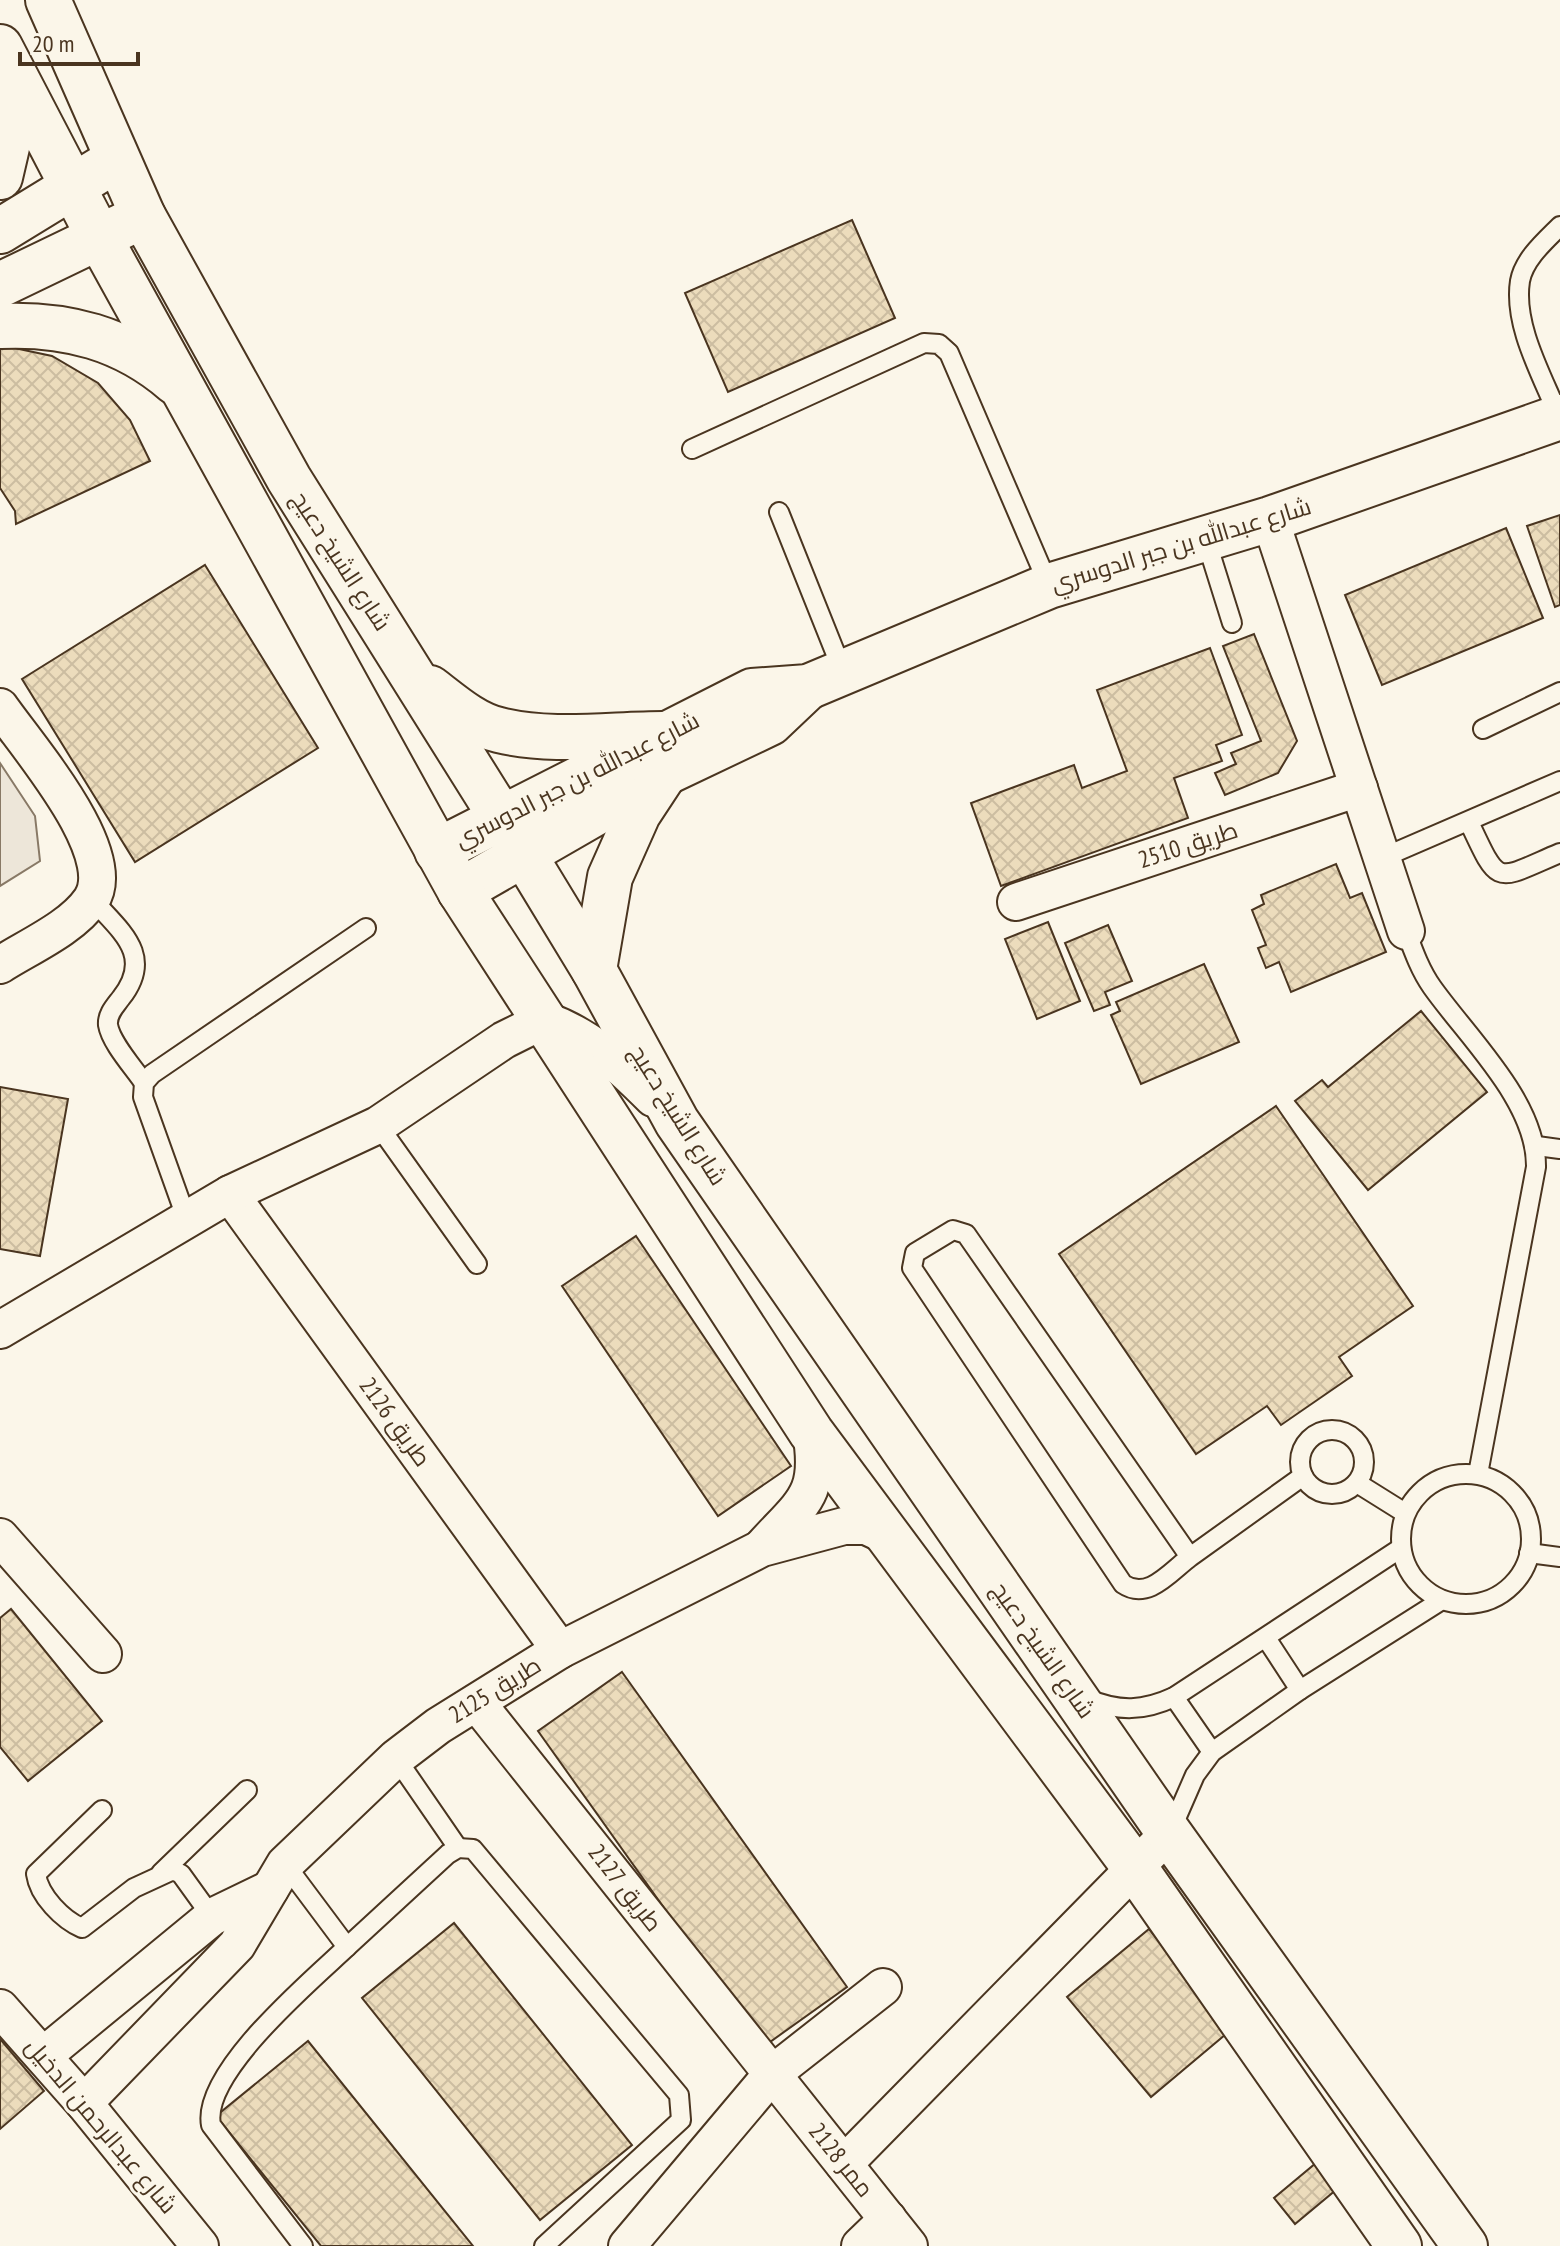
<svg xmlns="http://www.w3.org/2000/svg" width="1560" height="2246" viewBox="0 0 1560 2246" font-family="'PT Sans Narrow',Cairo,sans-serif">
  <defs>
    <pattern id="building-cross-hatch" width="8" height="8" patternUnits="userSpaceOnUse" patternTransform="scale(2)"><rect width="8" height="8" fill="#ecdcbc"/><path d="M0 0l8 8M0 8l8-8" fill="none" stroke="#ccbda1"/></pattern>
  </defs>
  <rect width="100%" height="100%" fill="#fbf6e9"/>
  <polygon fill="#ede6d9" stroke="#887966" stroke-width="2" points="0,763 35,816 40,861 0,886"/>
  <g fill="url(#building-cross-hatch)" stroke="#4a3520" stroke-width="2">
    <polygon points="852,220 895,318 728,392 685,293"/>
    <polygon points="0,345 52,356 98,383 130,420 150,461 16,524 15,511 0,488"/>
    <polygon points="1560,515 1560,605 1555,607 1527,526"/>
    <polygon points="1506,528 1543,618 1382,685 1345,595"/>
    <polygon points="205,565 318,748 135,862 22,679"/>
    <polygon points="1254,634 1297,741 1278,773 1225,795 1215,773 1236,764 1231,753 1261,741 1223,646"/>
    <polygon points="1210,648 1242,735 1216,745 1222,761 1174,778 1188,818 1001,886 971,803 1074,765 1082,788 1127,771 1097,690"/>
    <polygon points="1336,864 1350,898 1362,893 1386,952 1291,992 1279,962 1266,968 1258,948 1266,945 1252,910 1264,904 1261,895"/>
    <polygon points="1048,922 1080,1001 1037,1019 1005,939"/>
    <polygon points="1108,925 1132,981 1105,992 1110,1005 1094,1011 1065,943"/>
    <polygon points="1204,964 1239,1042 1141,1084 1111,1015 1120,1011 1116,1002"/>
    <polygon points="1421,1011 1487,1092 1368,1190 1295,1101 1322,1080 1328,1087"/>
    <polygon points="0,1087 68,1099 40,1256 0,1249"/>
    <polygon points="1276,1106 1413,1306 1339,1357 1352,1376 1281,1425 1267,1406 1196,1454 1059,1254"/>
    <polygon points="636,1236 791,1466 718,1516 562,1286"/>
    <polygon points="11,1609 102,1721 28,1781 0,1747 0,1618"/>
    <polygon points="622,1672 847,1987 763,2047 538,1731"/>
    <polygon points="454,1923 632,2145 540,2220 362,1998"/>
    <polygon points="1149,1929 1232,2029 1151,2097 1067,1997"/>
    <polygon points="0,2039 44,2091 0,2129"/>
    <polygon points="308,2041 473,2246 321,2246 216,2116"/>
    <polygon points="1322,2158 1343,2184 1295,2224 1274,2198"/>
  </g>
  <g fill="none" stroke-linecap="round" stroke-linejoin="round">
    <defs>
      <g id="service">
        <path d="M1559 417C1543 377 1513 326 1520 281 1524 259 1545 241 1560 226"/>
        <polyline points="692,449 924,343 939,344 949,353 1049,586"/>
        <polyline points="779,512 843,672"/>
        <polyline points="1206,540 1232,623"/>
        <polyline points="1483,729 1560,692"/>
        <path d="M1469 822C1500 888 1494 881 1560 853"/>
        <polyline points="1382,858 1560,781"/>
        <path d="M92 899C120 931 155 955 121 998 115 1006 107 1014 108 1025 111 1043 134 1068 144 1083"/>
        <path d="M1406 931C1413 950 1420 970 1432 987 1468 1038 1537 1102 1536 1167L1478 1474"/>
        <polyline points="378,1125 477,1264"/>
        <polyline points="1537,1146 1560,1149"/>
        <polyline points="187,1220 143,1097 144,1083 152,1074 366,928"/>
        <circle cx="1332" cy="1462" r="32"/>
        <circle cx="1466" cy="1539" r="65"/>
        <polyline points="1357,1483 1405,1513"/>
        <polyline points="1529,1553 1560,1557"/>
        <path d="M1190 1557C1170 1572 1148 1601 1123 1584L912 1268 915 1253 953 1230 966 1234 1190 1557 1303 1476"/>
        <polyline points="1266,1638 1300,1690"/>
        <polyline points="1174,1697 1212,1752"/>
        <path d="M1088 1699C1119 1712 1144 1711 1174 1697L1401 1548"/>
        <polyline points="396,1758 458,1848"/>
        <path d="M102 1810 36 1874C39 1896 63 1920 82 1928L134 1888 173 1870 181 1874 212 1917"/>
        <polyline points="1171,1830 1195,1775 1212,1752 1300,1690 1442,1600"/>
        <polyline points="285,1864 347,1947 448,1854 458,1848 473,1849 679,2095 681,2120 544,2246"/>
        <polyline points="161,1873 247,1790"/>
        <path d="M303 2246 211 2125C201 2073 312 1980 347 1947"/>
      </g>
      <g id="minor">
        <polyline points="1270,519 1406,931"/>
        <path d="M0 707C27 746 122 854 91 900 72 928 28 947 0 965"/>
        <polyline points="1016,902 1359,788"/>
        <polyline points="230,1194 560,1650"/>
        <path d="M0 1330 230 1194 378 1125 504 1040 544 1020C590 1036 620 1065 653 1098"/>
        <polyline points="0,1537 103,1654"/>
        <path d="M763 1546C803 1502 822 1495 811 1432"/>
        <polyline points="477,1703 909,2246"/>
        <polyline points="0,2008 84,2103 200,2246"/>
        <polyline points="43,2056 212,1917 270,1889"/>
        <polyline points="84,2103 237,1945 285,1864 396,1758 438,1726 560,1650 762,1548 844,1526 866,1526 892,1538"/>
        <polyline points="844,2164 1169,1833"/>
        <polyline points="627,2246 772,2074 883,1987"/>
        <polyline points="860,2246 888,2219"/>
      </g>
      <g id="tertiary">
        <polyline points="437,851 752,691 808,687 1049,586 1270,519 1560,417"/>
        <polyline points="460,891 665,773 770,723 808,687"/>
      </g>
      <g id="secondary">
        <polyline points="0,231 116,160"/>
        <polyline points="0,285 143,216"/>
      </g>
      <g id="primary">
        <polyline points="48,0 143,216 289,479 501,817 594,970 677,1122 1169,1833 1465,2246"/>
        <polyline points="0,47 99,237 460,891 811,1432 1135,1868 1399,2246"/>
        <polyline points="0,177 14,117 12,77"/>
        <path d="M0 326C66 323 124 338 175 382"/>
        <path d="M430 688C451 704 473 724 499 730 551 743 611 734 663 734"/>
        <polyline points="594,970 610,877 638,814 665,773"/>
      </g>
    </defs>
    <use href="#service" stroke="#4a3520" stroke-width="22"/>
    <use href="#minor" stroke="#4a3520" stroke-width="40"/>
    <use href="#tertiary" stroke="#4a3520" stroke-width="48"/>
    <use href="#secondary" stroke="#4a3520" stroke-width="48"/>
    <use href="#primary" stroke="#4a3520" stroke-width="48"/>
    <use href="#service" stroke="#fbf6e9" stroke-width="18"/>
    <use href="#minor" stroke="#fbf6e9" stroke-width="36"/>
    <use href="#tertiary" stroke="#fbf6e9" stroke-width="44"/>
    <use href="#secondary" stroke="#fbf6e9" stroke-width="44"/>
    <use href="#primary" stroke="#fbf6e9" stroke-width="44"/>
  </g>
  <g text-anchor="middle" stroke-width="6" stroke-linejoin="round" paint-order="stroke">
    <g font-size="24" fill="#4a3520" stroke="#fbf6e9">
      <text transform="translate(1181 545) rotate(-17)" y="8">شارع عبدالله بن جبر الدوسري</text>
      <text transform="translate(341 561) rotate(57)" y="8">شارع الشيخ دعيج</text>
      <text transform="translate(577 780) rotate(-27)" y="8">شارع عبدالله بن جبر الدوسري</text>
      <text transform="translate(1188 845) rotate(-18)" y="8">طريق 2510</text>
      <text transform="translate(678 1115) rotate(58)" y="8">شارع الشيخ دعيج</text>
      <text transform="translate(395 1422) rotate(54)" y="8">طريق 2126</text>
      <text transform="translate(1043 1650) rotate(55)" y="8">شارع الشيخ دعيج</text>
      <text transform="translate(495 1690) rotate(-32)" y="8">طريق 2125</text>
      <text transform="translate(625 1888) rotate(52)" y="8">طريق 2127</text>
      <text transform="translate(101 2126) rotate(50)" y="8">شارع عبدالرحمن الدخيل</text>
      <text transform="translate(841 2160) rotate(51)" y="8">ممر 2128</text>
    </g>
  </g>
  <path d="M20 52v12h118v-12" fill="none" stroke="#4a3520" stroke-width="4"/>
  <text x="32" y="52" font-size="24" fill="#4a3520" stroke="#fbf6e9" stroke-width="6" paint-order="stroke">20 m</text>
</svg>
